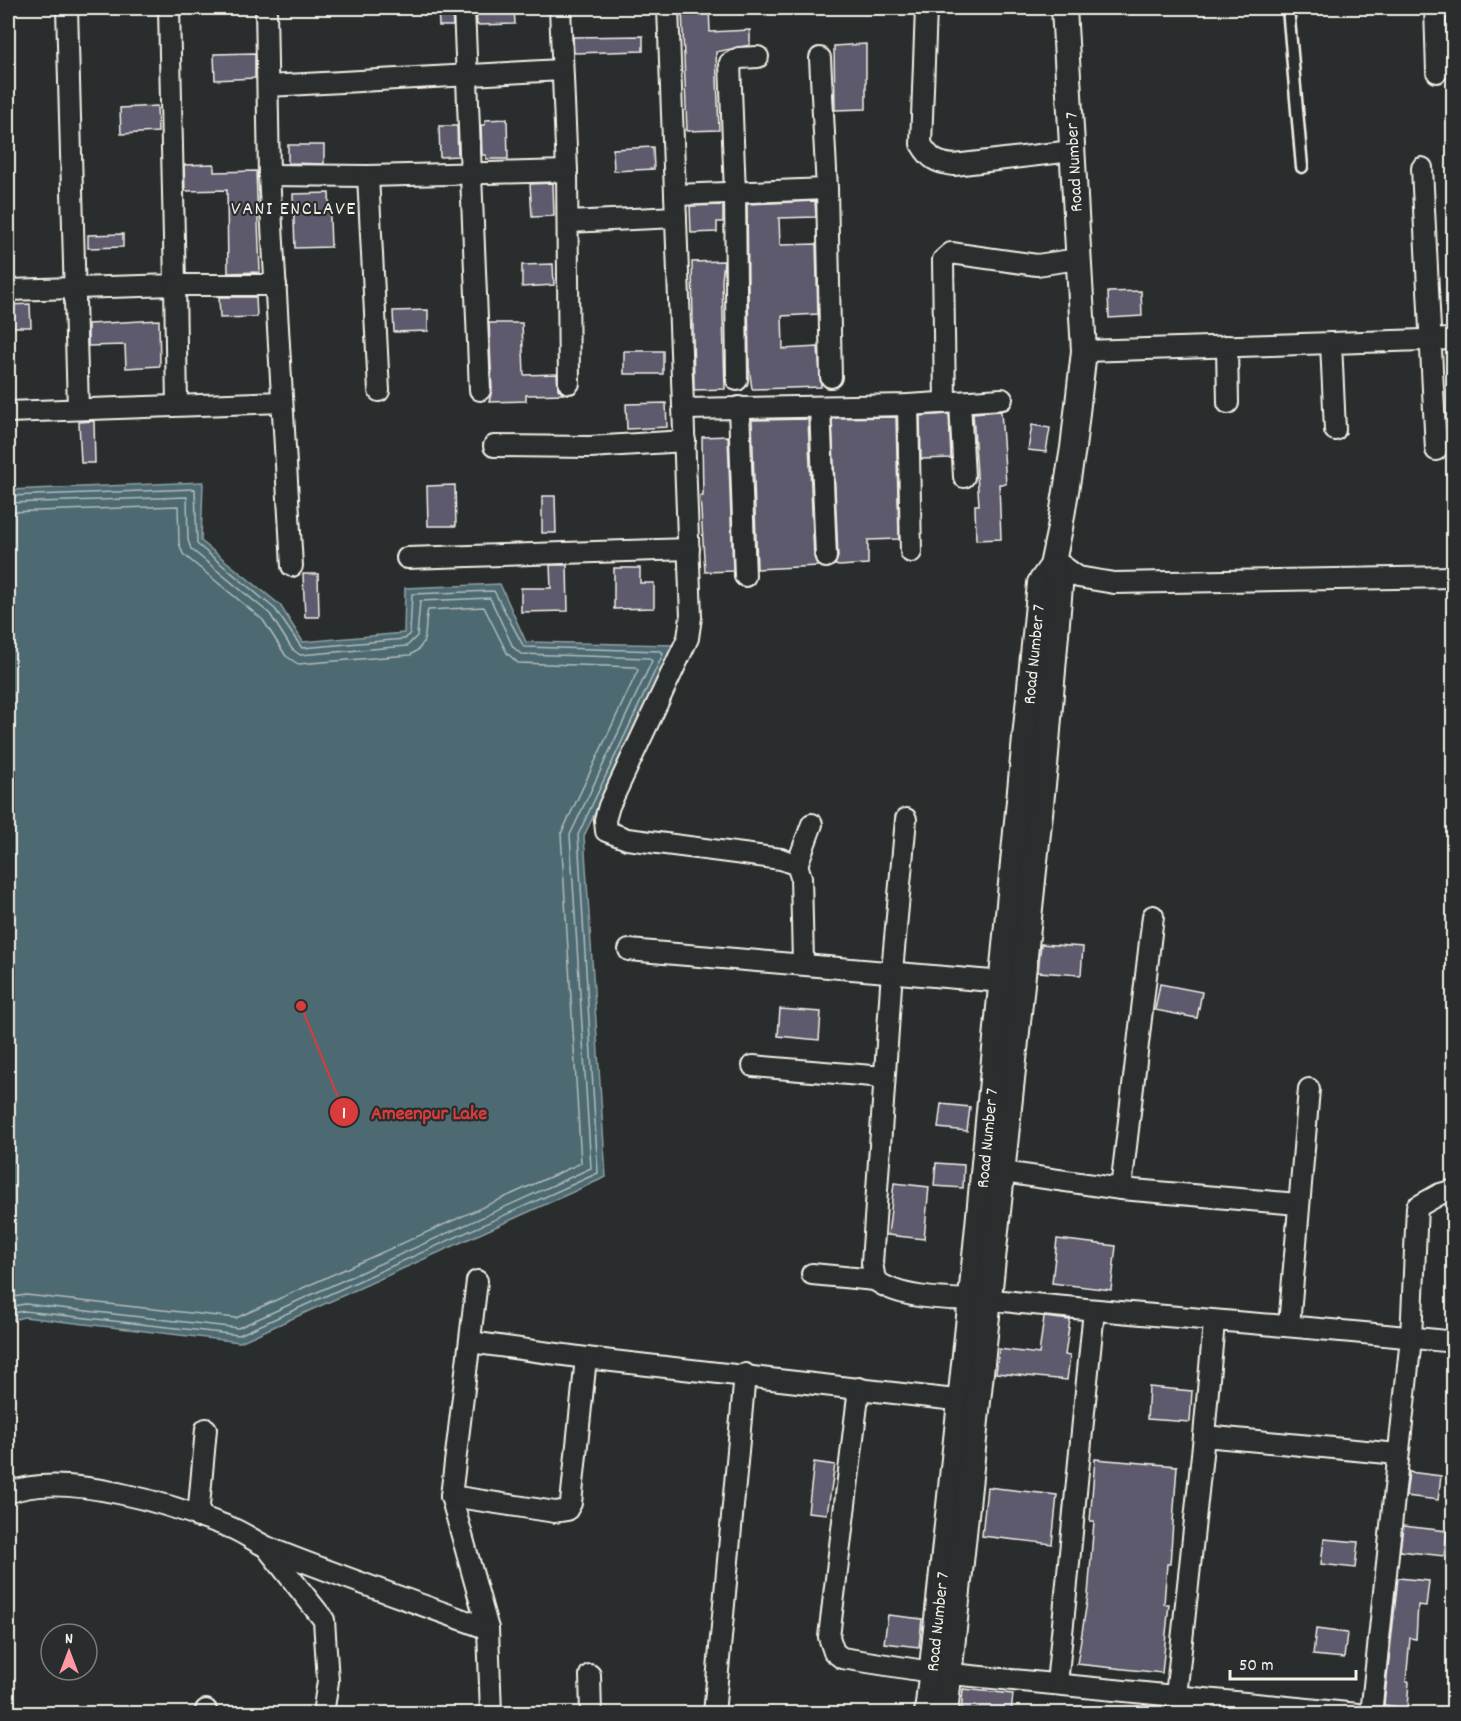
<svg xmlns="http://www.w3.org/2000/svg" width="1461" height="1721" viewBox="0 0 1461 1721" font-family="Dekko,sans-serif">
  <rect width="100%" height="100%" fill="#2a2d2e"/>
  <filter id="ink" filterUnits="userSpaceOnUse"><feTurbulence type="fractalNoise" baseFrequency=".0167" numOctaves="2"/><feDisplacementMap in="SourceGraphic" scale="12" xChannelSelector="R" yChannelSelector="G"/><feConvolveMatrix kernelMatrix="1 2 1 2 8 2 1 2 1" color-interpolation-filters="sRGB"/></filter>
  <g filter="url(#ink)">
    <polygon fill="#4e6a72" stroke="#90a0a1" stroke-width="1.5" points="203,482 201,541 280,605 303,642 404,633 405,588 500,584 526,642 675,645 584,836 606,1177 240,1342 24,1317 8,1321 8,490"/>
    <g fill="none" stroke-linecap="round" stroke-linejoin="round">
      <g stroke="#b2bbb9" stroke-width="1.5">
        <polyline points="8,496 195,489 197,544 275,609 302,648 405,639 410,633 412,594 494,591 524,647 661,651 663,654 578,835 598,1173 239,1335 24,1311 8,1314"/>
        <polyline points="8,503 187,497 188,540 191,549 270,614 292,649 300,655 407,646 417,636 420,601 490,598 513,647 521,654 649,658 652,661 570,835 591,1168 238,1328 25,1304 8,1307"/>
        <path d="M8 512 178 506 179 543 183 554 263 620 286 656 298 664 410 655C431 645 423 627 428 610L484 607 507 653 518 663 635 667 638 670 561 834 581 1163 236 1318 26 1295 8 1298"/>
      </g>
    </g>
    <g fill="#5b5a6c" stroke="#f4f1e8" stroke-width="1.5">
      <polygon points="438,8 452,8 453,26 439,26"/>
      <polygon points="476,8 514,8 515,24 477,25"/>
      <polygon points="682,8 709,8 710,32 750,30 750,45 716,52 719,130 687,131"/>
      <polygon points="643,36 643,51 574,53 573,37"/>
      <polygon points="866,44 866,109 835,110 834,46"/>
      <polygon points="255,53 255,78 215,80 214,54"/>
      <polygon points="157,106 158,132 121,134 120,108"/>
      <polygon points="507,119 508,159 486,159 486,155 482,155 481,125 485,125 485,120"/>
      <polygon points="439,126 457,126 458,156 440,157"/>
      <polygon points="288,145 324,145 324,164 288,163"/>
      <polygon points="653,147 654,169 614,171 613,149"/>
      <polygon points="214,164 214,172 256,171 260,272 228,273 227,190 185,191 184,165"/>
      <polygon points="553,183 554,216 532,217 530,184"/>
      <polygon points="329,193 331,247 295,248 293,194"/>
      <polygon points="815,201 816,217 779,218 780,245 816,244 818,314 782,316 783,349 818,347 821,387 752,389 749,367 747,204"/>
      <polygon points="723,205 723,222 717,222 717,232 691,233 690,206"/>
      <polygon points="123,234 123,247 88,248 88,235"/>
      <polygon points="724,261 722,280 725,389 694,390 692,262"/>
      <polygon points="553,264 554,285 522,287 522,265"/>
      <polygon points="1141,291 1142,316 1109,318 1108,292"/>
      <polygon points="219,297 256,297 257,317 220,318"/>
      <polygon points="30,304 31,327 8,327 8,305"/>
      <polygon points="428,310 428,331 394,332 393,311"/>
      <polygon points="159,320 160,366 126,368 125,345 88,346 88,324"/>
      <polygon points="489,323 522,323 524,375 557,374 558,389 563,394 526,395 526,401 489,402 492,390"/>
      <rect x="624" y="351" width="39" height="23"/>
      <polygon points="666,403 667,427 627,429 626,404"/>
      <polygon points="1001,411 1006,484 999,484 1001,539 976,540 975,505 979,505 973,413"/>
      <polygon points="949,414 951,458 921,459 920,416"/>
      <polygon points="896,417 899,539 868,540 868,564 839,566 835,565 838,557 832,418"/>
      <polygon points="808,419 814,557 818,566 757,569 752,420"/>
      <polygon points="94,421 95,463 81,463 79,422"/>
      <polygon points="1032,425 1050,428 1046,452 1028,450"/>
      <polygon points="728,436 733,571 705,572 700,496 703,496 702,437"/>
      <polygon points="455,485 456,526 428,526 427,486"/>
      <polygon points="542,496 555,496 556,533 542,533"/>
      <polygon points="550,565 567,565 568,611 521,612 521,588 551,588"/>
      <polygon points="614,568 640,568 640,583 654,583 654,608 614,609"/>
      <polygon points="303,574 318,574 319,617 305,617"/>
      <polygon points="1041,944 1083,947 1081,975 1038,972"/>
      <polygon points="1160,984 1202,992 1197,1018 1155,1010"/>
      <polygon points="780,1009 821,1012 819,1040 778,1036"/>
      <polygon points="941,1104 970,1107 967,1131 938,1128"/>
      <polygon points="936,1163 964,1165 963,1188 934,1186"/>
      <polygon points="894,1183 929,1187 924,1239 888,1235"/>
      <polygon points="1057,1239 1116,1246 1111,1290 1052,1283"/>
      <polygon points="1044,1317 1070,1320 1065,1355 1070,1356 1067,1380 996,1373 999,1349 1039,1354"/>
      <polygon points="1149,1387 1192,1391 1190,1422 1147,1419"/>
      <polygon points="1095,1459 1177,1466 1170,1564 1167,1564 1164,1604 1169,1604 1162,1673 1077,1664 1088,1595 1094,1521 1090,1521"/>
      <polygon points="814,1462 835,1465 827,1514 808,1512"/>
      <polygon points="1409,1472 1441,1476 1438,1500 1406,1496"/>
      <polygon points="987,1487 1057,1495 1052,1544 982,1536"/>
      <polygon points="1403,1526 1447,1531 1444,1556 1400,1551"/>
      <polygon points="1324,1539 1358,1542 1355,1568 1321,1564"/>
      <polygon points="1398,1578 1429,1581 1426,1606 1418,1605 1416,1639 1410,1638 1406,1682 1409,1682 1407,1708 1384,1705"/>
      <polygon points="888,1615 922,1619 919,1647 884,1643"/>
      <polygon points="1316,1629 1347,1633 1344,1658 1313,1655"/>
      <polygon points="963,1689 1013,1694 1011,1713 961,1713"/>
    </g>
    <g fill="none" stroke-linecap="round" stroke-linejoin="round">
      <defs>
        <polyline id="service" points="1288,8 1302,167"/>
        <g id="minor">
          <polyline points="67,8 78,409"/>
          <polyline points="266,8 269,175 292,566"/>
          <polyline points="464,8 480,390"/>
          <polyline points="560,8 567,171 569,383"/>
          <polyline points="668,8 691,617 688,638 609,806 605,820 606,831 627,839 781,859 797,865 801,877 803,963"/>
          <path d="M926 8 921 144C930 159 936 163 954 165L1072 151"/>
          <polyline points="1435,8 1437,72"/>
          <polyline points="820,58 827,189 831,377"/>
          <polyline points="268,86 561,70"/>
          <polyline points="1422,168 1436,450"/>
          <polyline points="269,175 368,176 567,171"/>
          <polyline points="368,176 379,391"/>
          <polyline points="675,195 827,189"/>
          <polyline points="568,222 676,217"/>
          <polyline points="8,290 175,285 169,8"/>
          <polyline points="1331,343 1335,430"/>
          <polyline points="1227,346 1228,403"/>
          <polyline points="1084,351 1454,339"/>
          <polyline points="737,380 735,193 730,63 739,58 758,57"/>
          <polyline points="960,402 964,477"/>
          <polyline points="945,403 943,260 951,253 1037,265 1078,259"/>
          <polyline points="177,405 175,285 276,285"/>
          <polyline points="908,405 911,552"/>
          <polyline points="739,407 745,576"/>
          <polyline points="820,407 826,557"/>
          <polyline points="684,409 908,405 1002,399"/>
          <polyline points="8,412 282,402"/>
          <polyline points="494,446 590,447 685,441"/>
          <polyline points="407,558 689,549"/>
          <polyline points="1053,559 1078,577 1114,583 1454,577"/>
          <path d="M906 819 892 971 872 1263 875 1280C908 1305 972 1297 1013 1302 1159 1317 1307 1326 1454 1342"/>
          <polyline points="797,865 812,824"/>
          <polyline points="629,950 1015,983"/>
          <polyline points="753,1066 884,1077"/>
          <polyline points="989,1170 1121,1189 1298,1204"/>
          <polyline points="1121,1189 1153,916"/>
          <polyline points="812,1274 875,1280"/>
          <polyline points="477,1281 451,1496 488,1629 491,1714"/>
          <polyline points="1289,1326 1309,1089"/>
          <polyline points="470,1342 586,1358 973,1402"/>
          <polyline points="859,1388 829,1637 834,1652 842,1658 931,1672 1358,1714"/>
          <polyline points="1204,1436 1398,1454"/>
          <path d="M8 1493C64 1470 173 1505 229 1527 243 1532 255 1542 269 1548 341 1577 415 1602 488 1629"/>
          <polyline points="451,1496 555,1512 567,1510 571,1503 586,1358"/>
          <polyline points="198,1517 206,1429"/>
          <polyline points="267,1548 324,1620 328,1681 323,1714"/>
          <polyline points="590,1675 591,1714"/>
          <polyline points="1057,1684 1094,1310"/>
          <polyline points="1176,1696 1204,1436 1214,1322"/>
          <polyline points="206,1714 206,1710"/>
          <polyline points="714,1714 745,1374"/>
          <polyline points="1371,1714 1411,1338 1417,1207 1440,1194 1454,1190"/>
        </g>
        <g id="tertiary">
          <path id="s1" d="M927 1714 971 1298 1040 583 1052 566 1060 528 1073 448 1084 351 1064 8"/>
          <polyline points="945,1714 1045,766 1060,586 1052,566"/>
        </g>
      </defs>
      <use href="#service" stroke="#f4f1e8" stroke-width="15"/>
      <use href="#minor" stroke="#f4f1e8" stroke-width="24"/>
      <use href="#tertiary" stroke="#f4f1e8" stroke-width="28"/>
      <use href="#service" stroke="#2a2d2e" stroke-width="10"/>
      <use href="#minor" stroke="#2a2d2e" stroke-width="20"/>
      <use href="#tertiary" stroke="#2a2d2e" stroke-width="24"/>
    </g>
  </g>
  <g text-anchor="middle" stroke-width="4.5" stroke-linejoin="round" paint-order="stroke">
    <g font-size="18" fill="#f4f1e8" stroke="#2a2d2e">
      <text transform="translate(1073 162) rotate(-93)" y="6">Road Number 7</text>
      <text dy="6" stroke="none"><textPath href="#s1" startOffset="1065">Road Number 7</textPath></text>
      <text dy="6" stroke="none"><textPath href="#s1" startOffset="579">Road Number 7</textPath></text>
      <text dy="6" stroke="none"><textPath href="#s1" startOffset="93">Road Number 7</textPath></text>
    </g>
    <g font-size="20" letter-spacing="1.5" fill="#f4f1e8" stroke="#2a2d2e">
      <text x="294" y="214">VANI ENCLAVE</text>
    </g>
  </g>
  <path fill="none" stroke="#d93c3b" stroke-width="2" d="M301 1006L344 1112"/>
  <g fill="#d93c3b" stroke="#2a2d2e" stroke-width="2">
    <circle cx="301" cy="1006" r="6"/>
    <circle cx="344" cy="1112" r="15"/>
  </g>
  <g font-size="18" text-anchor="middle" font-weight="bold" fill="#fff">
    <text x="344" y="1118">1</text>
  </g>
  <g font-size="20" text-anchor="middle" font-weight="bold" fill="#d93c3b" stroke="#2a2d2e" stroke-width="4.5" stroke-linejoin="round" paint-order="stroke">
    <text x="429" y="1119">Ameenpur Lake</text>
  </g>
  <rect width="1461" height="1721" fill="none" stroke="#2a2d2e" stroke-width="30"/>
  <rect x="15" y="15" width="1431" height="1691" fill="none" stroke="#f4f1e8" stroke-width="2" filter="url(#ink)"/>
  <g transform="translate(69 1652)"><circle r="28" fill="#2a2d2e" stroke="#7b7b78" stroke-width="1.5"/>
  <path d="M0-4.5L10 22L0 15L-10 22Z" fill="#ff9aa2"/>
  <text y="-9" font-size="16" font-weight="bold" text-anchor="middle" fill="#f4f1e8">N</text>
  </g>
  <path d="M1230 1670v9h126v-9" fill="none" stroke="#f4f1e8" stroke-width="3"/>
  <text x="1239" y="1670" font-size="18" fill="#f4f1e8" stroke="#2a2d2e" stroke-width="4.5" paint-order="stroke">50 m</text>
</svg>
